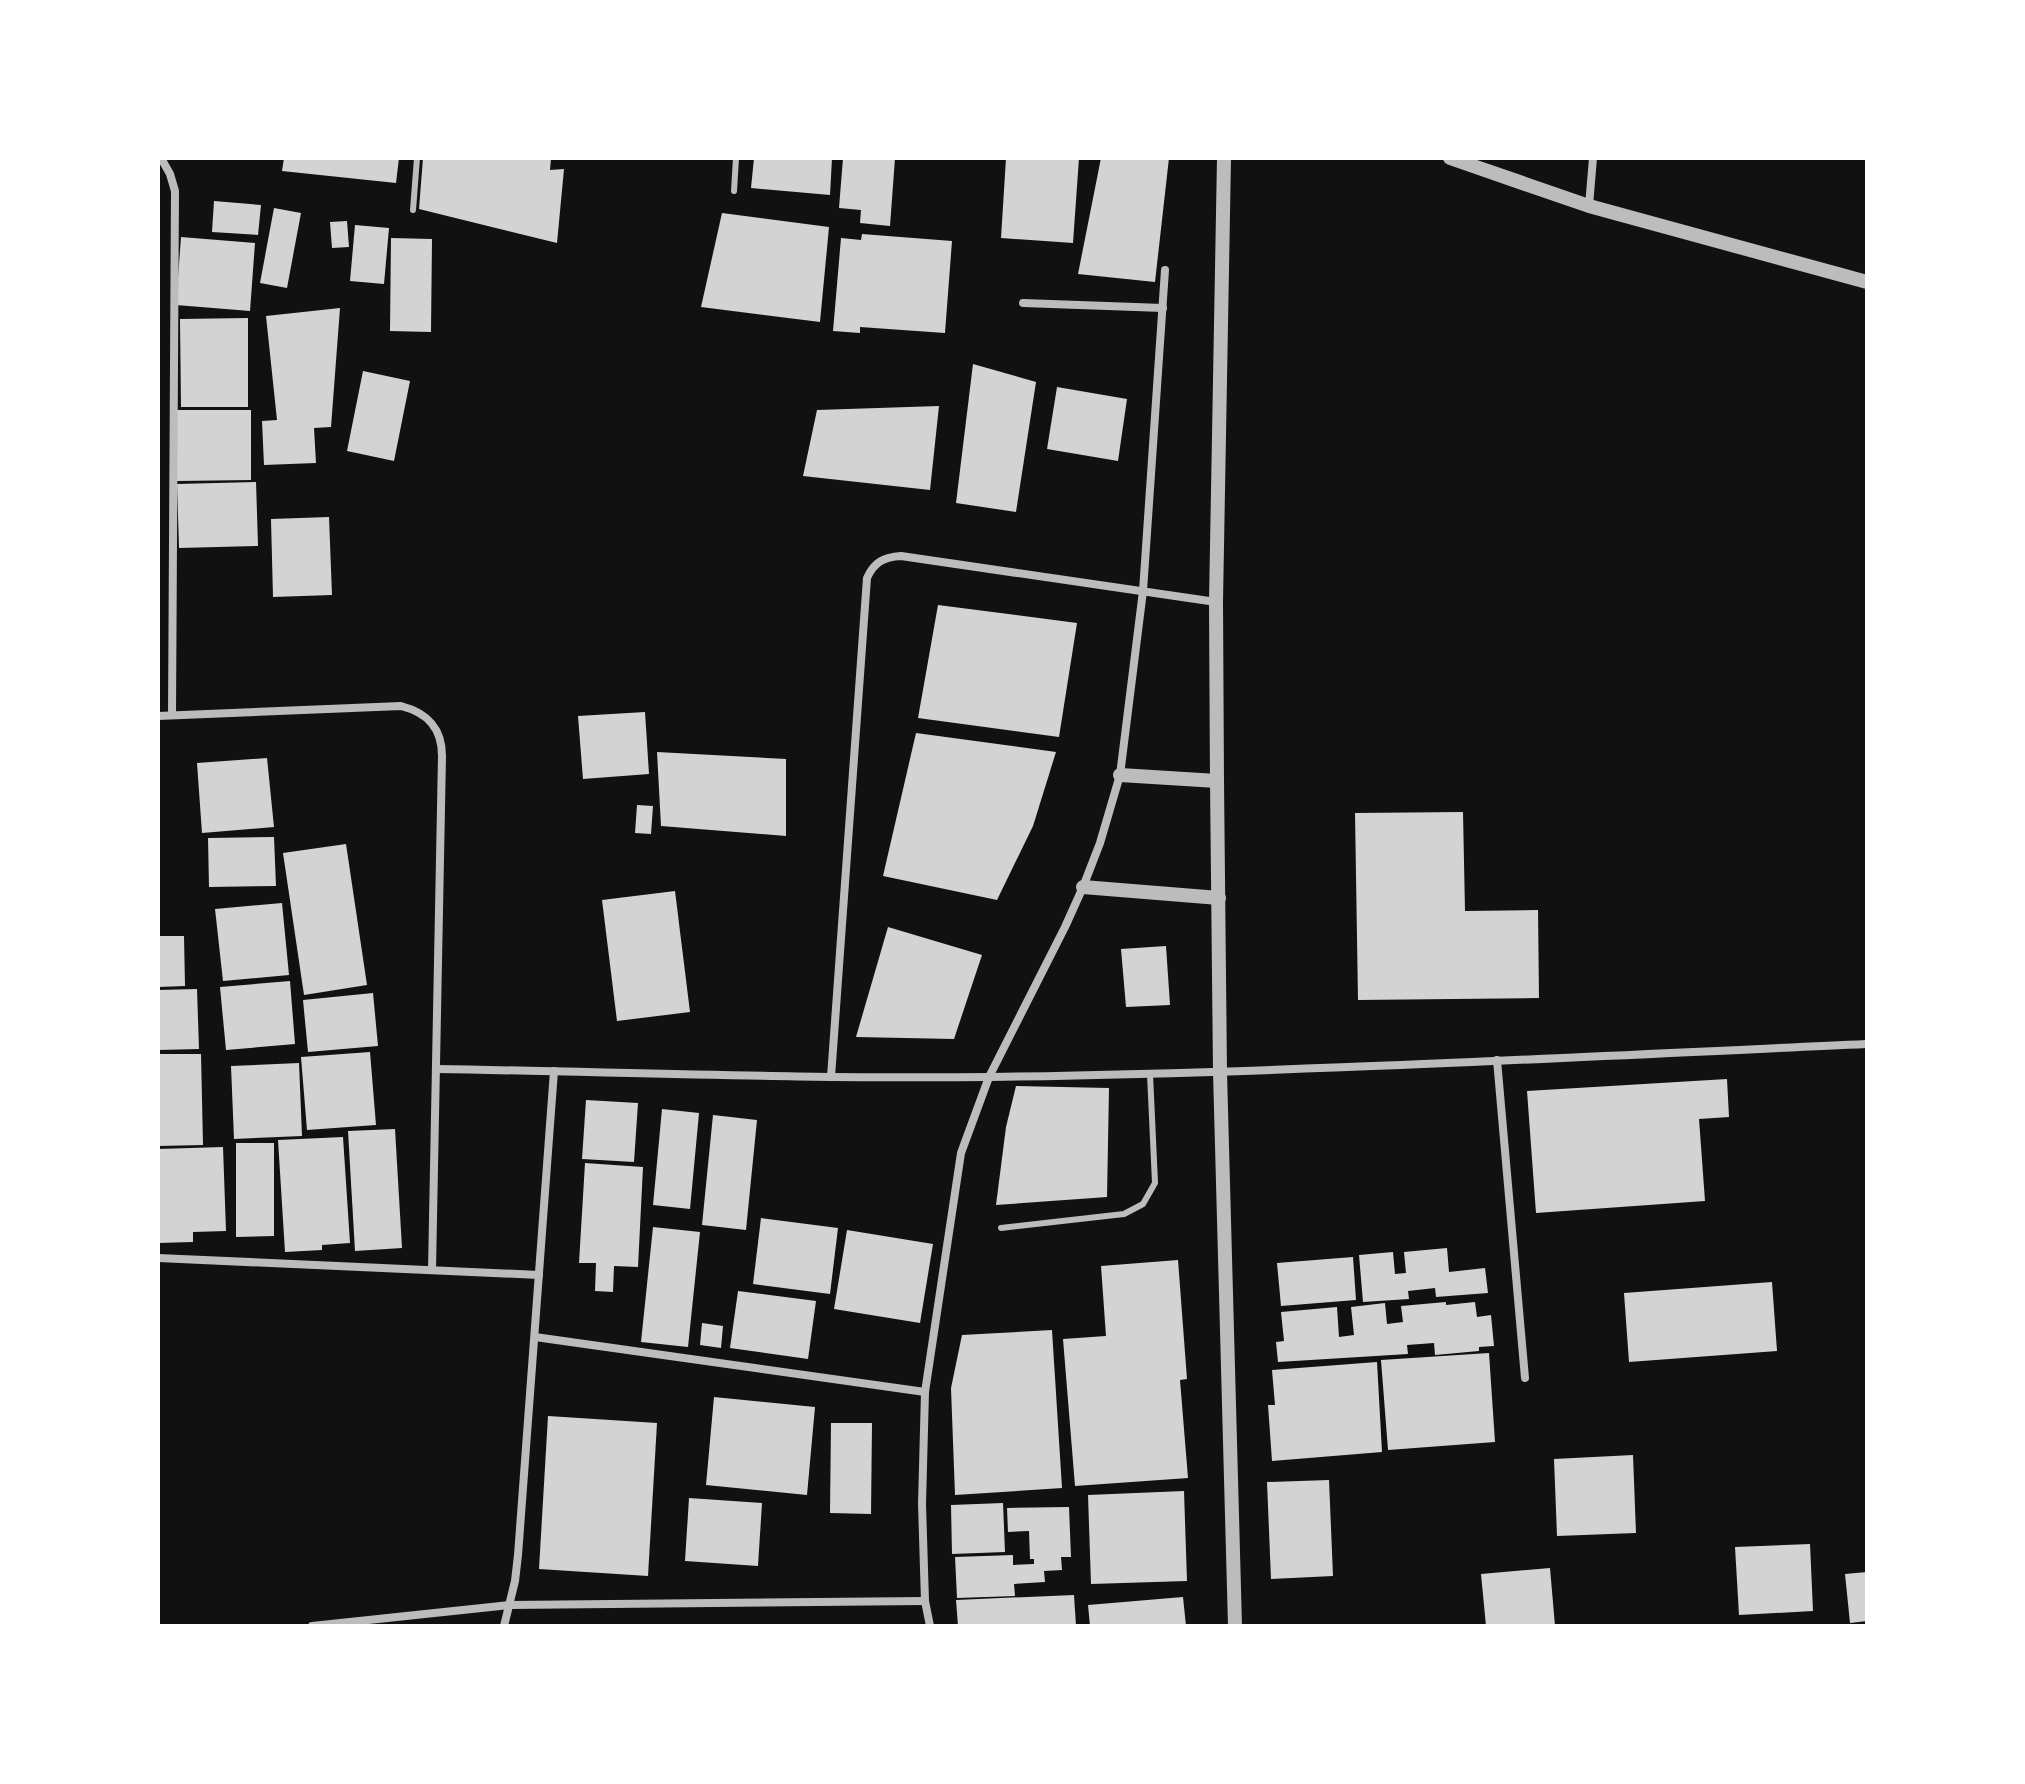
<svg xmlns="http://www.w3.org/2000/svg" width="2025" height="1784" viewBox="0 0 2025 1784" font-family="'Crimson Pro',serif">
  <rect width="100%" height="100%" fill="#111"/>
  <g fill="#d3d3d3">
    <polygon points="284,158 399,158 396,183 282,171"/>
    <polygon points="423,158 551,158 550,170 564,169 557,243 419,209"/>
    <polygon points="754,158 832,158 830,195 751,188"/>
    <polygon points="843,158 895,158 890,226 860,223 861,210 839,208"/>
    <polygon points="1006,158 1079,158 1073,243 1001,238"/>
    <polygon points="1101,158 1169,158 1155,282 1078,274"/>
    <polygon points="214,201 261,205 258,235 212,232"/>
    <polygon points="274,208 301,213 287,288 260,283"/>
    <polygon points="722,213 829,227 820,322 701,307"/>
    <polygon points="347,221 349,247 332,248 330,222"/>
    <polygon points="355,225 389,228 384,284 350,281"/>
    <polygon points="862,234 952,241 945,333 860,327 860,333 833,331 841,238 861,240"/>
    <polygon points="181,237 255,243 250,311 176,305"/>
    <polygon points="391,238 432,239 431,332 390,331"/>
    <polygon points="340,308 331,427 314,428 316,463 264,465 262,421 277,420 266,316"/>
    <polygon points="248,318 248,407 181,407 180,319"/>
    <polygon points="973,364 1036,382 1016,512 956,503"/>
    <polygon points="363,371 410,381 394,461 347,451"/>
    <polygon points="1057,387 1127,399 1118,461 1047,449"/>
    <polygon points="939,406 930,490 803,476 817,410"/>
    <polygon points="176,410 251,410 251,480 177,481"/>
    <polygon points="256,482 258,546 179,548 177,484"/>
    <polygon points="329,517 332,595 273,597 271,519"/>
    <polygon points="938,605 1077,623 1059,737 918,718"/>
    <polygon points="645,712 649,774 583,779 578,716"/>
    <polygon points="916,733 1056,752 1033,826 997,900 883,876"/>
    <polygon points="657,752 786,759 786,836 661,826"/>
    <polygon points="267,758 274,827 202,833 197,763"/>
    <polygon points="637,805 653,806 651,834 635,833"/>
    <polygon points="1463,812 1465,911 1538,910 1539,998 1358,1000 1355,813"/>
    <polygon points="274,837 276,886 209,887 208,838"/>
    <polygon points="346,844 367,985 304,995 283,853"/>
    <polygon points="675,891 690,1012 617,1021 602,900"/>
    <polygon points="282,903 289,975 223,981 215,909"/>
    <polygon points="888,927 982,955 954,1039 856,1037"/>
    <polygon points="158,936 184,936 185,986 158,987"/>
    <polygon points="1166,946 1170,1005 1126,1007 1121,949"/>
    <polygon points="290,981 295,1044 226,1050 220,987"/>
    <polygon points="197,989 199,1049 158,1050 158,990"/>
    <polygon points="373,993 378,1046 308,1052 303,1000"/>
    <polygon points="370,1052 376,1125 307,1130 301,1057"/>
    <polygon points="158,1054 201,1054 203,1145 158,1146"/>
    <polygon points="299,1063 302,1136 234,1139 231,1066"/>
    <polygon points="1727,1079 1729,1117 1699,1119 1705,1201 1536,1213 1527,1091"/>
    <polygon points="1016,1086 1109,1088 1107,1197 996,1205 1006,1127"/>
    <polygon points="586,1100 638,1103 634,1162 582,1159"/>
    <polygon points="662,1109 699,1113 690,1209 653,1205"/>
    <polygon points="713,1115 757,1120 746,1230 702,1225"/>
    <polygon points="395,1129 402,1248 355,1251 348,1131"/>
    <polygon points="343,1137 350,1243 322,1245 322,1250 285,1252 278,1140"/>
    <polygon points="236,1143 274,1143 274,1236 236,1237"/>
    <polygon points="223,1147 226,1231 193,1232 193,1242 158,1243 158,1149"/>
    <polygon points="585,1163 643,1167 638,1267 614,1266 613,1292 595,1291 596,1263 579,1263"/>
    <polygon points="761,1218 838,1228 830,1294 753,1284"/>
    <polygon points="653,1227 700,1232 688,1347 641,1342"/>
    <polygon points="847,1230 933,1244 920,1323 834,1309"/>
    <polygon points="1447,1248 1449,1272 1485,1268 1488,1293 1436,1297 1435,1288 1408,1291 1409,1299 1363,1302 1359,1255 1393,1252 1395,1274 1406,1273 1404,1252"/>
    <polygon points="1353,1257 1356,1300 1281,1306 1277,1263"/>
    <polygon points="1178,1260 1187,1379 1180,1380 1188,1478 1075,1486 1063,1339 1106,1336 1101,1266"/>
    <polygon points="1772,1282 1777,1351 1629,1362 1624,1293"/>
    <polygon points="738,1291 816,1301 808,1359 730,1348"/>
    <polygon points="1446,1302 1446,1305 1475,1302 1477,1317 1491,1315 1494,1346 1479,1347 1479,1351 1435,1355 1434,1343 1407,1345 1408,1354 1278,1362 1276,1342 1284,1341 1281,1312 1337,1307 1339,1337 1354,1335 1351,1307 1385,1303 1387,1324 1403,1322 1401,1306"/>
    <polygon points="702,1323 723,1326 721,1348 700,1345"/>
    <polygon points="1052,1330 1062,1488 955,1495 951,1388 962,1335"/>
    <polygon points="1489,1353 1495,1442 1388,1450 1381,1360"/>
    <polygon points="1377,1362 1382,1452 1272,1461 1268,1405 1275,1405 1272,1370"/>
    <polygon points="714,1397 815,1407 807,1495 706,1485"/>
    <polygon points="548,1416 657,1423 648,1576 539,1569"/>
    <polygon points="831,1423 872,1423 871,1514 830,1513"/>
    <polygon points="1633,1455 1636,1533 1557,1536 1554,1459"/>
    <polygon points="1329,1480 1333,1576 1271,1579 1267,1482"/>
    <polygon points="1184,1491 1187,1581 1091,1584 1088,1495"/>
    <polygon points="689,1498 762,1503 758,1566 685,1561"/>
    <polygon points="1003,1503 1005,1552 952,1554 951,1505"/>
    <polygon points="1069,1507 1071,1557 1061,1557 1062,1570 1044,1571 1045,1582 1014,1584 1015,1596 957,1598 955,1557 1013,1555 1013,1565 1034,1564 1034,1559 1030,1559 1029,1531 1008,1532 1007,1508"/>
    <polygon points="1810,1544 1813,1611 1739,1615 1735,1547"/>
    <polygon points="1550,1568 1555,1626 1486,1626 1481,1574"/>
    <polygon points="1867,1572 1867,1621 1850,1623 1845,1574"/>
    <polygon points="1074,1595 1076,1626 958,1626 956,1600"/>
    <polygon points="1183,1597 1186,1626 1090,1626 1088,1605"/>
  </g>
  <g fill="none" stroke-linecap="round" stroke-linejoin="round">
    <g stroke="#bcbcbc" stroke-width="6">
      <polyline points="734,191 736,158"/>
      <polyline points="413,210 417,158"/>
      <polyline points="1001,1228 1124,1214 1143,1204 1155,1183 1150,1074"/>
    </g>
    <g stroke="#bcbcbc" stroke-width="8">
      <polyline points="161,158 170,174 175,191 172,715"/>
      <polyline points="1589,206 1593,158"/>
      <polyline points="1023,303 1163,308"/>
      <path d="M158 716 401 706C428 713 442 728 442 756L432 1270"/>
      <polyline points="1497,1060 1525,1378"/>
      <path d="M436 1069C620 1072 805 1079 990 1077 1282 1073 1575 1057 1867 1044"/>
      <path d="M831 1077 867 578C874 562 884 557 901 556L1216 602"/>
      <polyline points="158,1258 539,1275"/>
      <polyline points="535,1337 925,1392"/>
      <polyline points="312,1626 510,1605 925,1601"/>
      <polyline points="504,1626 515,1581 518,1555 554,1071"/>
      <polyline points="930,1626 925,1601 922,1504 925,1392 961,1153 989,1077 1065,927 1083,887 1100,843 1120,775 1143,591 1165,270"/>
    </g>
    <g stroke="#bcbcbc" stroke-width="14">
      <polyline points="1224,158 1216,602 1217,781 1220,1072 1235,1626"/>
      <polyline points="1450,158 1589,206 1867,282"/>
      <polyline points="1120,775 1217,781"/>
      <polyline points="1083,887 1219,898"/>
    </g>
  </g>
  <rect width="2025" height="1784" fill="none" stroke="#ffffff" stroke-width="320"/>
</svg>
